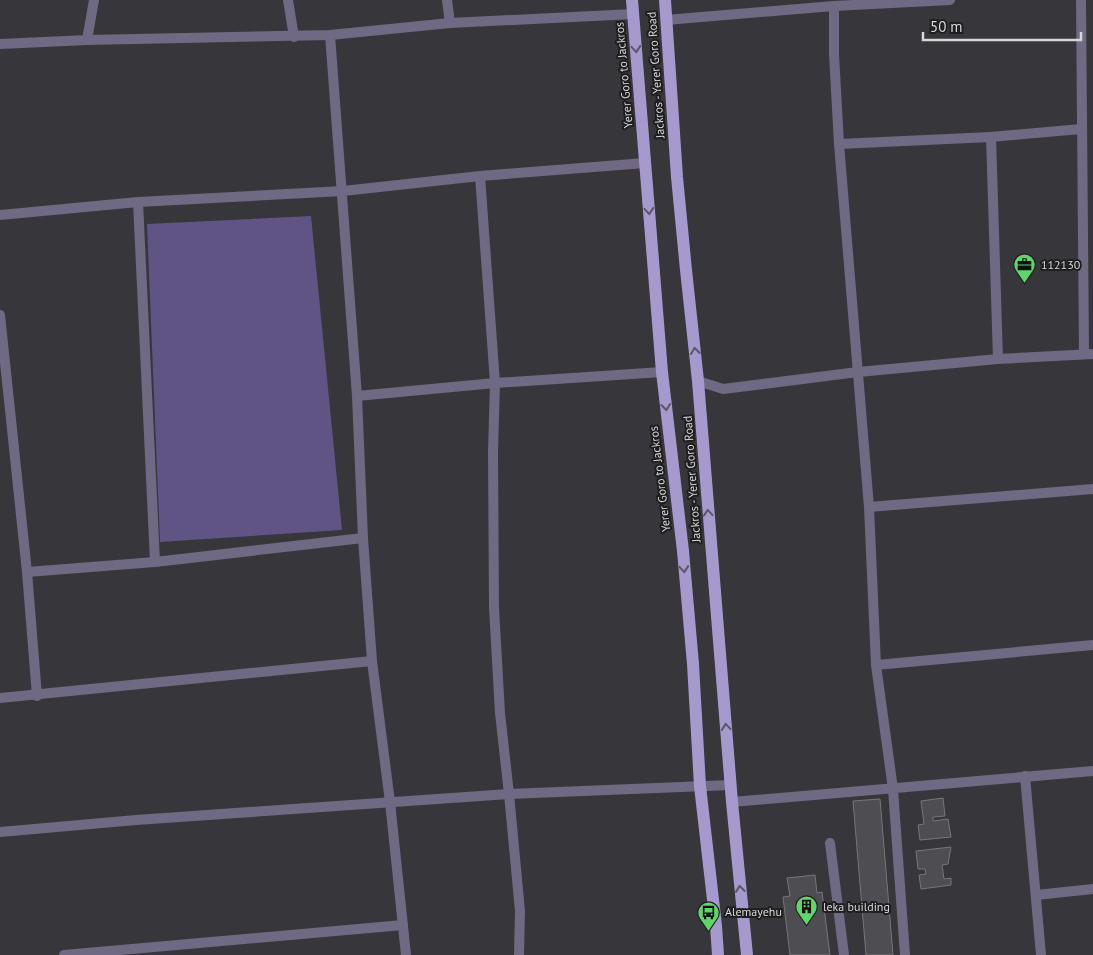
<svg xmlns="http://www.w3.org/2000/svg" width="1093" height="955" viewBox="0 0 1093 955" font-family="'PT Sans',sans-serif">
  <rect width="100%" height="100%" fill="#37363a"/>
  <polygon fill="#605484" points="311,216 342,530 160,542 147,224"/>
  <g fill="#4e4d51" stroke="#77767a">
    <polygon points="943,798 945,816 933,817 933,821 948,819 951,837 920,840 918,825 924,824 921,801"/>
    <polygon points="880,799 893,955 866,955 853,801"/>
    <polygon points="951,847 948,864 942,865 944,879 951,878 951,885 921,889 919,875 926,874 925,869 918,869 916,851"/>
    <polygon points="815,875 817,893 822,892 830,955 790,955 783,897 790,896 787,878"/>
  </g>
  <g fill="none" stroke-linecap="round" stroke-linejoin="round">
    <polyline stroke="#6f6983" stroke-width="10" points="830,843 844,955"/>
    <g stroke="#6f6983" stroke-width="10">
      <polyline points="288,0 294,37"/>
      <polyline points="447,0 450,23"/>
      <polyline points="1081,0 1084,354"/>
      <polyline points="834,6 834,54 839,144 869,507 876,665 893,789 905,955"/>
      <polyline points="666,20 834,6 950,0"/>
      <polyline points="330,35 357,396 363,538 372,661 390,802 406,955"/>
      <polyline points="87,40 94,0"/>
      <polyline points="0,44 87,40 330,35 450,23 633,14"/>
      <polyline points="991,137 1081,129"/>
      <polyline points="839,144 991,137 998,359"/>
      <polyline points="480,176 495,383 493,452 494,608 500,713 509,794 520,911 519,955"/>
      <polyline points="138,202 155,562"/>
      <polyline points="0,215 138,202 343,191 480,176 645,163"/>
      <polyline points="0,315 27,572 37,696"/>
      <polyline points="698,381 723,389 858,372 998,359 1093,354"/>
      <polyline points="357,396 495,383 662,372"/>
      <polyline points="869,507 1093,489"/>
      <polyline points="27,572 155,562 363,538"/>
      <polyline points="876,665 1093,645"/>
      <polyline points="0,698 372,661"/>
      <polyline points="1025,776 1041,955"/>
      <polyline points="732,802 1093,771"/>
      <polyline points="0,832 136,820 509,794 730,785"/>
      <polyline points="1036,895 1093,889"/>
      <polyline points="64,955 403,925"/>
    </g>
    <g stroke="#a699cd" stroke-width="12">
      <polyline points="632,0 662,372 683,551 693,664 700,786 716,926 718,955"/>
      <polyline points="665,0 677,177 686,270 698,381 732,802 747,955"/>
    </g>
  </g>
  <defs><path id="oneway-chevron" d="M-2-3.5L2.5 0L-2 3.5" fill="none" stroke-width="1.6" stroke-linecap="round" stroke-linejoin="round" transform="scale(1.25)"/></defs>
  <g stroke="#5b556d">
    <use href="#oneway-chevron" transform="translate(636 49) rotate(85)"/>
    <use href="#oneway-chevron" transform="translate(649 211) rotate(85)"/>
    <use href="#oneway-chevron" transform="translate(695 351) rotate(-97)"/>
    <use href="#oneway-chevron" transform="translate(666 407) rotate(84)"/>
    <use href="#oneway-chevron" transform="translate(708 513) rotate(-94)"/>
    <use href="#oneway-chevron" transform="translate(684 569) rotate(85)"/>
    <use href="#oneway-chevron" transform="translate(726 727) rotate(-95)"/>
    <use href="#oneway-chevron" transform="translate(740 889) rotate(-96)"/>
  </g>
  <defs>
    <symbol id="office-pin" viewBox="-11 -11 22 30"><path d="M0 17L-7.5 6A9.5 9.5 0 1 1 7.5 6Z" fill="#5fd56b" stroke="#1e1e1f"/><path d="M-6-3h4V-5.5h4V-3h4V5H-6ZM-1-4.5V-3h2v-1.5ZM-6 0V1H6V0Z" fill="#111"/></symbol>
    <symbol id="building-pin" viewBox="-11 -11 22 30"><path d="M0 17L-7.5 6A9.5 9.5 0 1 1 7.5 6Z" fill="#5fd56b" stroke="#1e1e1f"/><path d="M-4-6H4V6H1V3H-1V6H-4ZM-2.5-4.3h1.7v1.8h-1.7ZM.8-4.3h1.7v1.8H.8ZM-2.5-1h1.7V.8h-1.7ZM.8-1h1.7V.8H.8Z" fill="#111"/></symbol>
    <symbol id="bus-pin" viewBox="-11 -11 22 30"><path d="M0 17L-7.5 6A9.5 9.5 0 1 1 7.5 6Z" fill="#5fd56b" stroke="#1e1e1f"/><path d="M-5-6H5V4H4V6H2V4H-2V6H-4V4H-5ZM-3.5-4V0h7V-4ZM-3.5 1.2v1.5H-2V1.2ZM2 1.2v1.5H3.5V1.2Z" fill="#111"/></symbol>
  </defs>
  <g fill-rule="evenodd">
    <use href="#office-pin" x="1012" y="252" width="25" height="34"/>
    <use href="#building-pin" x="794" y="894" width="25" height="34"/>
    <use href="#bus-pin" x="696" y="900" width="25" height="34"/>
  </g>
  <g text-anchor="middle" stroke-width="4" stroke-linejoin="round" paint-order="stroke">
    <g font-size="12" fill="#d7d6d9" stroke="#1e1e1f">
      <text transform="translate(624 75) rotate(-95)" y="4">Yerer Goro to Jackros</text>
      <text transform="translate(656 75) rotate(-94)" y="4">Jackros - Yerer Goro Road</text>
      <text transform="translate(660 479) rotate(-97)" y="4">Yerer Goro to Jackros</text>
      <text transform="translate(692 479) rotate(-94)" y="4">Jackros - Yerer Goro Road</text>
    </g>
    <g font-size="12" fill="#d7d6d9" stroke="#1e1e1f" text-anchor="start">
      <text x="1041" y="269">112130</text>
      <text x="823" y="911">leka building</text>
      <text x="725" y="916">Alemayehu</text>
    </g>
  </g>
  <path d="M923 32v8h158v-8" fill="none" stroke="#d7d6d9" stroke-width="2.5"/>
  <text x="930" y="32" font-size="15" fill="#d7d6d9" stroke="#1e1e1f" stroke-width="4" paint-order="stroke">50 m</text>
</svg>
